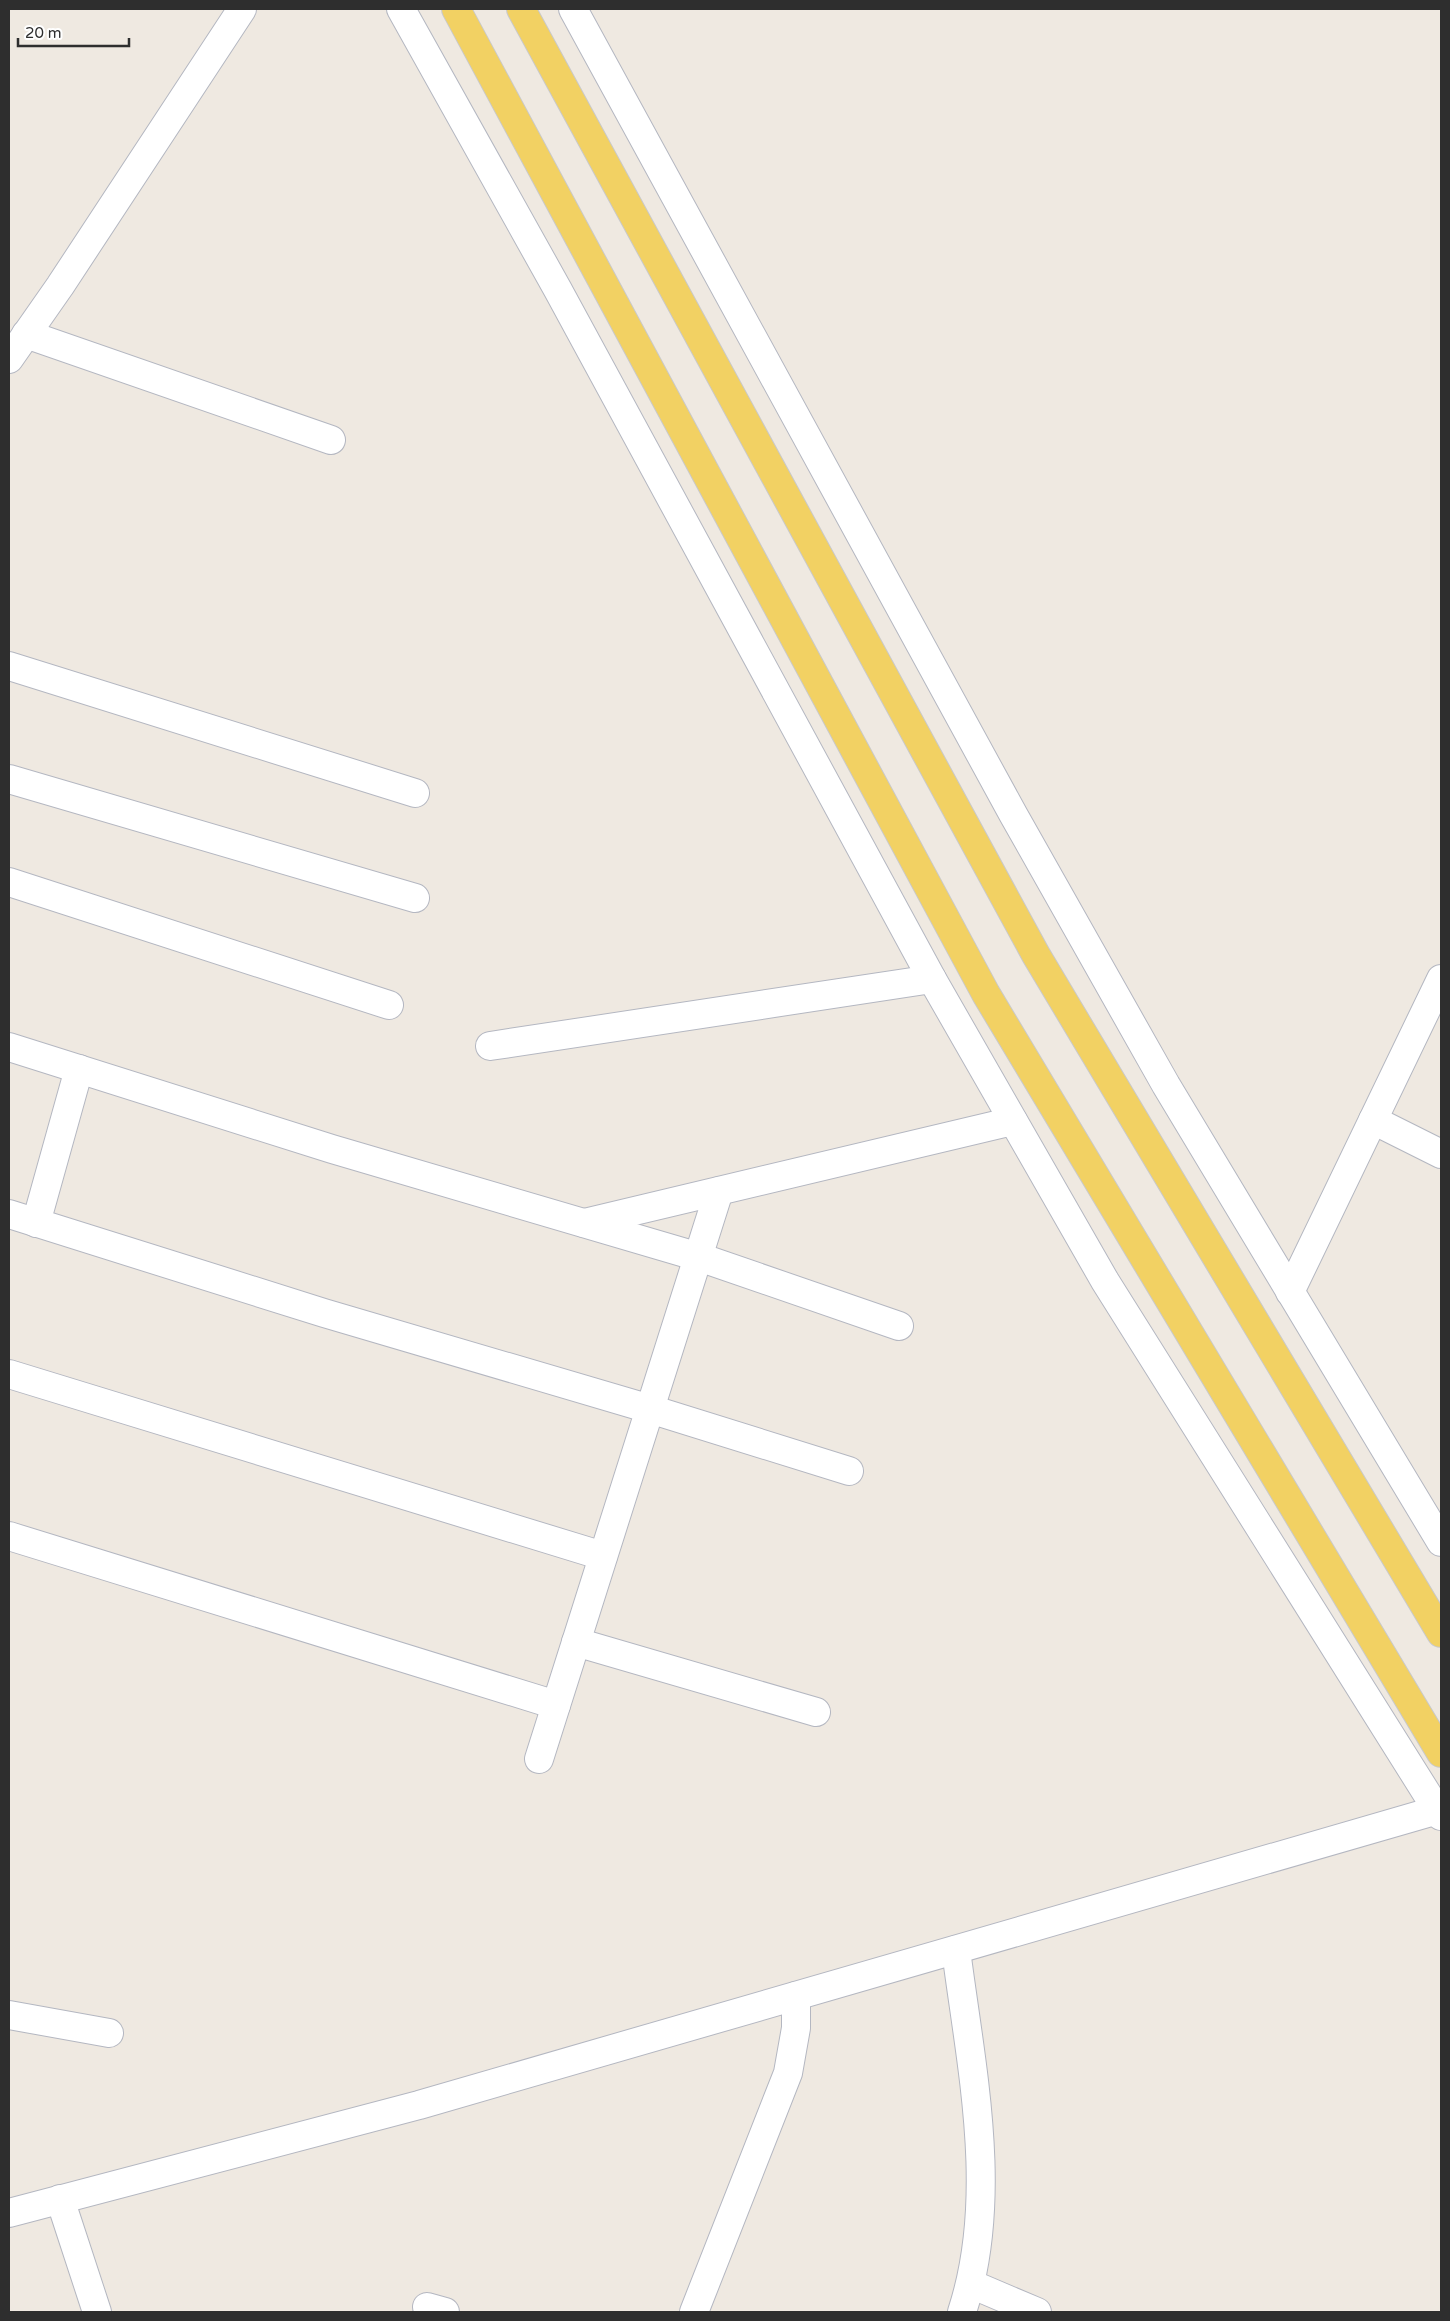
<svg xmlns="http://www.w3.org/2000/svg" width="1450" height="2321" viewBox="0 0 1450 2321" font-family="'Varela Round',sans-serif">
  <rect width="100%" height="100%" fill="#efe9e1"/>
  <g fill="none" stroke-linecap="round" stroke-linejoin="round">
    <defs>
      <g id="minor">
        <polyline points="26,334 331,440"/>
        <polyline points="9,359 60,286 242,9"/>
        <polyline points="9,666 415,793"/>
        <polyline points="9,779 415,898"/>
        <polyline points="9,882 389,1005"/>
        <polyline points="490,1046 932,979"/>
        <polyline points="9,1047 332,1149 699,1257 899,1326"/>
        <polyline points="1373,1120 1441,1154"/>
        <polyline points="9,1214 324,1313 650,1409 849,1471"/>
        <polyline points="36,1223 79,1069"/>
        <polyline points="584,1223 1013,1121"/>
        <polyline points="1290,1292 1441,979"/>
        <polyline points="9,1374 603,1556"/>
        <polyline points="9,1536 556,1705"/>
        <polyline points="576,1642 816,1712"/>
        <polyline points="539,1759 719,1191"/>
        <path d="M956 1950C971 2067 1000 2196 962 2312"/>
        <polyline points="9,2015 109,2033"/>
        <polyline points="60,2199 97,2312"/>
        <polyline points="971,2284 1037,2312"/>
        <polyline points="427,2307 445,2312"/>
        <polyline points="694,2312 788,2073 796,2028 796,1996"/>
      </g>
      <polyline id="tertiary" points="9,2213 419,2105 1441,1809"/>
      <g id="secondary">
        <polyline points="401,9 558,290 932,979 1105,1281 1441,1816"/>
        <polyline points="573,9 1013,814 1166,1085 1441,1542"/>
      </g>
      <g id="primary">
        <polyline points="456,9 986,994 1441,1753"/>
        <polyline points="521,9 1036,955 1441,1633"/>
      </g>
    </defs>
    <use href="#minor" stroke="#b4b7c1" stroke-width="30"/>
    <use href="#tertiary" stroke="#b4b7c1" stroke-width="30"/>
    <use href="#secondary" stroke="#b4b7c1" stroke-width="30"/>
    <use href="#primary" stroke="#c9c9c9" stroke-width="30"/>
    <use href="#minor" stroke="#fff" stroke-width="28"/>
    <use href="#tertiary" stroke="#fff" stroke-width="28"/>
    <use href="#secondary" stroke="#fff" stroke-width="28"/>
    <use href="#primary" stroke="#f2d163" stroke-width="28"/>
  </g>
  <rect width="1450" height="2321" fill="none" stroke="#2e2e2e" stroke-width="20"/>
  <path d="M18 38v8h111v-8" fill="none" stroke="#2e2e2e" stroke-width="2.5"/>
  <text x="25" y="38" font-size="15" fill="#2e2e2e" stroke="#ffffff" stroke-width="4" paint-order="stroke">20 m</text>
</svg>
